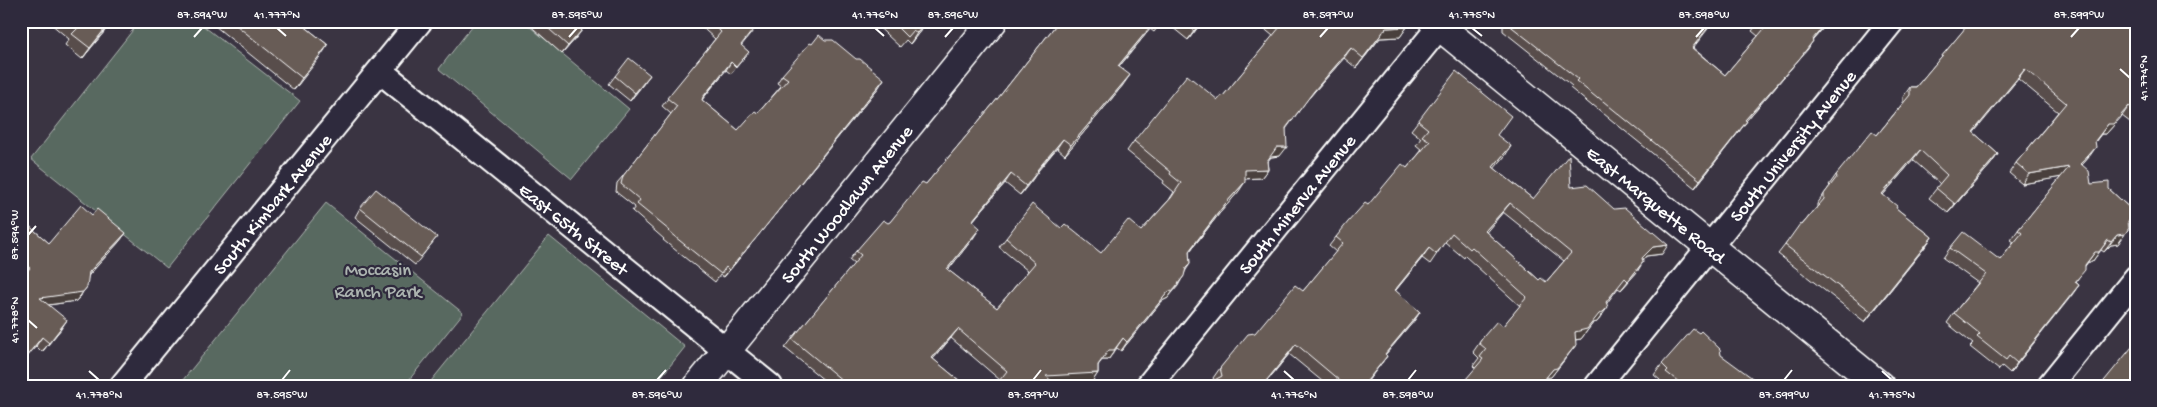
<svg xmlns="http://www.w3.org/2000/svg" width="2157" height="407" viewBox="0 0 2157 407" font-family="'Gochi Hand',sans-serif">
  <rect width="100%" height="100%" fill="#3a3442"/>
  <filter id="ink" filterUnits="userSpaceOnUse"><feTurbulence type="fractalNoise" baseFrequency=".02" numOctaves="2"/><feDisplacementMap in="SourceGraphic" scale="10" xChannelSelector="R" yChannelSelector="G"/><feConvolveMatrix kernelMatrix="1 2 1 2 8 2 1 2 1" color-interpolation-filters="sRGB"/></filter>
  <g filter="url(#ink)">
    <g fill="#596960" stroke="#acb4b0">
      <polygon points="140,21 197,21 300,101 167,268 31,159"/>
      <polygon points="476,21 523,21 629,109 572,179 439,69"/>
      <polygon points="326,203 463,313 404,386 178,386"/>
      <polygon points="549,236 685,347 654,386 427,386"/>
    </g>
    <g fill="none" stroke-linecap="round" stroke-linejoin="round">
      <defs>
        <g id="street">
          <path id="s1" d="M380 71 770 386"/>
          <path id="s2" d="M122 386 420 21"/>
          <path id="s3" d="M1148 386 1444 21"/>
          <path id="s4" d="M1597 386 1892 21"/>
          <polyline points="2049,386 2136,278"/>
        </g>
        <g id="secondary">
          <path id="s5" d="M1433 21 1880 386"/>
          <path id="s6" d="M698 386 993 21"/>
        </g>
      </defs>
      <use href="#street" stroke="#fff" stroke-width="28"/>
      <use href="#secondary" stroke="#fff" stroke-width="31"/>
      <use href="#street" stroke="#2f2a3d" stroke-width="24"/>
      <use href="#secondary" stroke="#2f2a3d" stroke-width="28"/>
    </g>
    <g fill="#594e4b" stroke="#fff" fill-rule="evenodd">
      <polygon points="50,21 113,21 82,59 65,45 69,39 50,23"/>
      <polygon points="219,21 298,21 328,45 294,90 215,26"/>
      <polygon points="525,21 572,21 576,38 562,54"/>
      <polygon points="695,21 761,21 741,46 749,52 743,59 731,74 726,70 702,100 738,130 758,113 781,86 777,83 782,75 879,87 751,244 724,277 720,275 715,282 663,240 664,239 632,211 635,207 616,192 617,183 623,176 671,114 662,106 715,39"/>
      <polygon points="872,21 928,21 910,44 906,40 900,47"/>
      <polygon points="1059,21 1203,21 1188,40 1167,23 1165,26 1161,23 1154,32 1150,29 1119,67 1123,85 1065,155 1057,148 1038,171 1032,180 1020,195 1005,183 972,222 974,237 948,270 997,308 1028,271 999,247 1006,238 1061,228 1101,253 1141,231 1169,200 1174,192 1163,183 1164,181 1127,151 1134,141 1218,100 1223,96 1273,36 1255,21 1399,21 1407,27 1400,37 1380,38 1356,68 1344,58 1307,100 1286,129 1280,156 1271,157 1267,162 1268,169 1261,178 1245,179 1239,191 1219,214 1189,252 1190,264 1186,270 1178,286 1168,298 1162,301 1121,351 1117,348 1108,360 1102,360 1098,365 1098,373 1092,382 1056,385 1000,380 951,338 933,359 966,386 831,386 785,348 792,339 854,264 849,260 856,251 890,222 926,184 999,97"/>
      <polygon points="1504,21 1714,21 1693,48 1725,75 1758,36 1752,31 1759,21 1829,21 1813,40 1808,49 1794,65 1746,121 1741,129 1695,188 1593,105 1592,106 1570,88 1572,86 1503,31 1503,24"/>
      <polygon points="1967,21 2128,21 2131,23 2136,21 2136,122 2130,122 2122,116 2106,134 2101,134 2095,142 2089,157 2082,165 2091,184 2109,189 2135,213 2128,222 2129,228 2118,244 2111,245 2104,252 2101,250 2092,262 2088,262 2085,266 2076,282 2079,285 2010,373 2002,366 1999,370 1970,347 1973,344 1947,323 1954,313 1978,283 1943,258 1950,248 2000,260 2014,242 2011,240 2018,230 2061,177 2022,184 2009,173 2016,163 2058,112 2018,79 1973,132 1998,154 1991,164 1948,213 1929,198 1940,184 1913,160 1883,195 1896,208 1932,237 1925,247 1865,322 1778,254 1785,245 1817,207 1817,204 1830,186 1829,185 1836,175 1877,135 1903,103 1903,97 1910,87 1916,87 1968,25"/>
      <polygon points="615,76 644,83 630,101 609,84"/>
      <path d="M1418 121 1497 136 1505 156 1494 168 1533 199 1571 187 1662 254 1646 256 1643 260 1637 272 1621 290 1618 288 1607 303 1602 316 1597 322 1593 323 1581 339 1575 340 1569 354 1551 377 1546 378 1475 368 1473 366 1479 358 1473 352 1484 336 1503 326 1520 306 1465 256 1464 258 1445 242 1430 264 1422 258 1395 291 1420 312 1414 321 1385 355 1387 356 1364 386H1328L1289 354 1263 386H1206L1214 380 1213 378 1220 368 1255 333 1303 291 1336 252 1329 246 1336 237 1407 168 1422 150 1416 145 1421 138 1411 130ZM1503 212 1564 261 1546 282 1539 280 1486 232Z"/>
      <polygon points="360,208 437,237 415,265 355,217"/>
      <polygon points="92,215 126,233 119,242 89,275 81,296 76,301 49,305 61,329 42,352 36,346 21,364 21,278 23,276 21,275 21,219 49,243"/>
      <polygon points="1721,355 1751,386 1663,386 1659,383 1660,380 1654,375 1662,364"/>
    </g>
    <g fill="#49403d" stroke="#fff">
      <polygon points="111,21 113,21 82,59 90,48"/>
      <polygon points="927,21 928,21 910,44 917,33"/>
      <polygon points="1155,21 1150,29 1112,75 1118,66"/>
      <polygon points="1202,21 1203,21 1188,40 1194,31"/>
      <polygon points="1828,21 1829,21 1807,47 1812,40"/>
      <polygon points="1407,27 1400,37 1380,38 1356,68 1386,28"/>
      <polygon points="582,30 576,38 562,54 568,46"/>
      <polygon points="1813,41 1794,65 1740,128 1745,120"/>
      <polygon points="328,45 320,57 294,90 302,78"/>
      <polygon points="1351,48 1344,58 1307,100 1314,91"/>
      <polygon points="731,62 726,70 697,105 703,97"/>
      <polygon points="2025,69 2018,79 1966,142 1973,132"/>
      <polygon points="650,75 644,83 630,101 635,93"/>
      <polygon points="1130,75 1123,85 1065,155 1071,145"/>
      <polygon points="884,79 879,87 751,244 724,277 729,270"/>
      <polygon points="2129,106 2122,116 2106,134 2101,134 2088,151 2108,124"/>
      <polygon points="2136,114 2136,122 2130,122"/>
      <polygon points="1747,121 1741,129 1695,188 1700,180"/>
      <polygon points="1063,139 1057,148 1030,179 1037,170"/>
      <polygon points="1511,146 1505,156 1487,177 1493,167"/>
      <polygon points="1277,147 1287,147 1280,156 1271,157 1261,169 1268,169 1261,178 1239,179 1245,170"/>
      <polygon points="2096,147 2089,157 2074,174 2081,164"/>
      <polygon points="1920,150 1913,160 1875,204 1882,194"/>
      <polygon points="1998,154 1991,164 1948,213 1955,204"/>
      <polygon points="2069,167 2062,177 2022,184 2029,174"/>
      <polygon points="1038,171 1032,180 1020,195 1026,186"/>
      <polygon points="1011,174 1005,183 965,230 972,221"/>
      <polygon points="1245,182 1239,191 1219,214 1183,260 1225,204"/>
      <polygon points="1510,203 1503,212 1479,241 1485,231"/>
      <polygon points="980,228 974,237 941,279 947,269"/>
      <polygon points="126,233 119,242 83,281 89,272"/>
      <polygon points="2125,234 2118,244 2111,245 2104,252 2117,235"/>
      <polygon points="1932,237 1925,247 1865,322 1872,312"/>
      <polygon points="2108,240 2092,262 2088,262 2078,275 2095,252"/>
      <polygon points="1668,245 1662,254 1646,256 1636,268 1642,258 1653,247"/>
      <polygon points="1429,248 1422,258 1388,300 1395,290"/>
      <polygon points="1643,262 1637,272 1621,290 1628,281"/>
      <polygon points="1184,276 1168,298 1162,301 1121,351 1127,342 1168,292"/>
      <polygon points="2079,285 2072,295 2010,373 2017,363"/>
      <polygon points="87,287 76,301 34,307 40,298"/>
      <polygon points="1608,307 1597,322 1593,323 1581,339 1568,341 1575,332"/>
      <polygon points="1420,312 1414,321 1378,363 1385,354"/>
      <polygon points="67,320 61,329 42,352 49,343"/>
      <polygon points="958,329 951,338 926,367 932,358"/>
      <polygon points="42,337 36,346 21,364 21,363"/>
      <polygon points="1123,338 1108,360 1102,360 1092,374 1098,373 1092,382 1039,386 1046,376"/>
      <polygon points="1296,344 1289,354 1263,386 1262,386"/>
      <polygon points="1576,345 1551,377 1546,378 1539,386 1553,369"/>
      <polygon points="1387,356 1364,386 1363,386"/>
    </g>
    <g fill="#685b57" stroke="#fff" fill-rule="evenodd">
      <polygon points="69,21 111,21 90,48 72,34 78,28"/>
      <polygon points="231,21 298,21 328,45 302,78"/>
      <polygon points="540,21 572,21 582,30 568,46"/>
      <polygon points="709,21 760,21 741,45 749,52 736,67 731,62 703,97 702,100 738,130 755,111 758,113 788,79 782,75 810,43 812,44 819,35 825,40 833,40 856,59 860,59 884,79 757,237 729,270 726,267 721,274 669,232 670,231 637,204 640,200 621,184 623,176 677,106 667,98 721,32"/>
      <polygon points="891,21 927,21 917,33 913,30 907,37"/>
      <polygon points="1059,21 1155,21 1118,66 1130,75 1071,145 1063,139 1037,170 1038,171 1026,186 1011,174 972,221 980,228 947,269 997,308 1035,263 1006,238 1032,204 1061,228 1065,224 1101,253 1128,220 1141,231 1171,198 1181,183 1170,174 1171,172 1134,141 1187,75 1218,100 1222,95 1223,96 1280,27 1273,21 1399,21 1407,27 1386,28 1363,58 1351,48 1314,91 1286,128 1287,147 1277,147 1267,161 1268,169 1245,170 1245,182 1225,204 1189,251 1190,264 1186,268 1184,276 1174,289 1168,292 1127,342 1123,338 1114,350 1109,350 1098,365 1098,373 1046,376 1057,386 995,386 1007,371 958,329 932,358 966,386 849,386 792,339 861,255 856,251 883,220 888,223 890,222 922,182 926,184 999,97"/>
      <polygon points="1182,21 1202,21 1194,31"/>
      <polygon points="1508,21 1713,21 1692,48 1725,75 1764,29 1757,23 1759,21 1828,21 1812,40 1813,41 1800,58 1745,120 1747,121 1700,180 1598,97 1597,98 1576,81 1578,79 1508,24"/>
      <polygon points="1971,21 2128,21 2131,23 2132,21 2136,21 2136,112 2129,106 2113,124 2108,124 2095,141 2096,147 2081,164 2089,171 2091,184 2109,182 2109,189 2135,213 2128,221 2129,228 2125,234 2117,235 2111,242 2108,240 2099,252 2095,252 2085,265 2085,270 2075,282 2079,285 2017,363 2009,356 2006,360 1977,337 1980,334 1954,313 1986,274 1950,248 1963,232 2000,260 2022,233 2018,230 2069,167 2029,174 2016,163 2066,103 2025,69 1973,132 1998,154 1955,204 1936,188 1947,175 1920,150 1882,194 1897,206 1896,208 1932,237 1872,312 1785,245 1800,224 1802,225 1824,199 1824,194 1837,177 1836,175 1872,131 1877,135 1910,95 1910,87 1916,87"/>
      <polygon points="629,58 650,75 635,93 615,76"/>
      <path d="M1456 71 1511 116 1497 135 1511 146 1493 167 1533 199 1569 155 1571 187 1587 185 1614 209 1625 208 1668 245 1653 247 1642 258 1643 262 1628 281 1625 278 1606 302 1608 307 1603 312 1599 314 1587 329 1575 332 1576 345 1557 368 1553 369 1539 386H1460L1483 359 1480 357 1486 349 1479 343 1484 336 1497 321 1503 326 1527 297 1472 247 1470 249 1452 233 1436 254 1429 248 1395 290 1420 312 1385 354 1387 356 1363 386H1346L1296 344 1262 386H1206L1207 384 1222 376 1220 368 1248 334 1255 333 1295 285 1303 291 1343 243 1336 237 1348 222 1365 203 1368 205 1402 164 1407 168 1430 141 1422 136 1428 129 1418 121ZM1510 203 1571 253 1546 282 1541 278 1539 280 1485 231Z"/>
      <polygon points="376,189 437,237 421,257 360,208"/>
      <polygon points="21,201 26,205 21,211"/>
      <polygon points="81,205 92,215 97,209 126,233 89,272 87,287 83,292 40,298 67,320 49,343 42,337 21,363 21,278 30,268 21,260 21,219 49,243"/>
      <polygon points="1693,329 1699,333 1701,331 1720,349 1721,355 1755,380 1751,386 1684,386 1666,372 1668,370 1662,364"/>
      <polygon points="2136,342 2136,386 2100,386"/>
      <polygon points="2095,383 2099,386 2092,386"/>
    </g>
  </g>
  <path fill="none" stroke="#fff" stroke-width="2" d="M277 28 286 36M875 28 884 36M1472 28 1482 36M194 37 202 28M569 37 577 28M945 37 953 28M1320 37 1328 28M1696 37 1704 28M2071 37 2079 28M2120 69 2130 78M28 235 36 226M28 320 37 328M89 371 99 380M1284 371 1294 380M1882 371 1892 380M282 380 290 370M657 380 666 370M1033 380 1041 370M1408 380 1416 370M1784 380 1792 370"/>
  <g text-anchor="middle" stroke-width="4.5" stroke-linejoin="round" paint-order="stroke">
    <g font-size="19" fill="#fff" stroke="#2f2a3d">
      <text dy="7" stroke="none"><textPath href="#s4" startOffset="310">South University Avenue</textPath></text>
      <text dy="7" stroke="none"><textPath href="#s6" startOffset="235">South Woodlawn Avenue</textPath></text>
      <text dy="7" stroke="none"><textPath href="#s3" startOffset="235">South Minerva Avenue</textPath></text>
      <text dy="7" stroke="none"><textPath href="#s2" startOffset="236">South Kimbark Avenue</textPath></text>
      <text dy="7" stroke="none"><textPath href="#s5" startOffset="289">East Marquette Road</textPath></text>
      <text dy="7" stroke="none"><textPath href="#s1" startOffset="250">East 65th Street</textPath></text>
    </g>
    <g font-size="19" fill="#acb4b0" stroke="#2f2a3d">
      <text x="378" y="275">Moccasin<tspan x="378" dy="22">Ranch Park</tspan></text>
    </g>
  </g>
  <rect width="2157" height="407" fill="none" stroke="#2f2a3d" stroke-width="55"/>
  <rect x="28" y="28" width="2102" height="352" fill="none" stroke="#fff" stroke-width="2"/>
  <g font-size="12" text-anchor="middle" fill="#fff">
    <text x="202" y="18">87.594°W</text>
    <text x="277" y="18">41.777°N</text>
    <text x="577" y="18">87.595°W</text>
    <text x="875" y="18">41.776°N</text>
    <text x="953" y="18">87.596°W</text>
    <text x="1328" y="18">87.597°W</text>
    <text x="1472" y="18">41.775°N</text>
    <text x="1704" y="18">87.598°W</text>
    <text x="2079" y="18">87.599°W</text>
    <text transform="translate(2143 78) rotate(-90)" y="4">41.774°N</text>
    <text transform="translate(14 235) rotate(-90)" y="4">87.594°W</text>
    <text transform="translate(14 320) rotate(-90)" y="4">41.778°N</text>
    <text x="99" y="398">41.778°N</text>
    <text x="282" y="398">87.595°W</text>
    <text x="657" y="398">87.596°W</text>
    <text x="1033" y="398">87.597°W</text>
    <text x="1294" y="398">41.776°N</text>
    <text x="1408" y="398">87.598°W</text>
    <text x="1784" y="398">87.599°W</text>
    <text x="1892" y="398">41.775°N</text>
  </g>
</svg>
